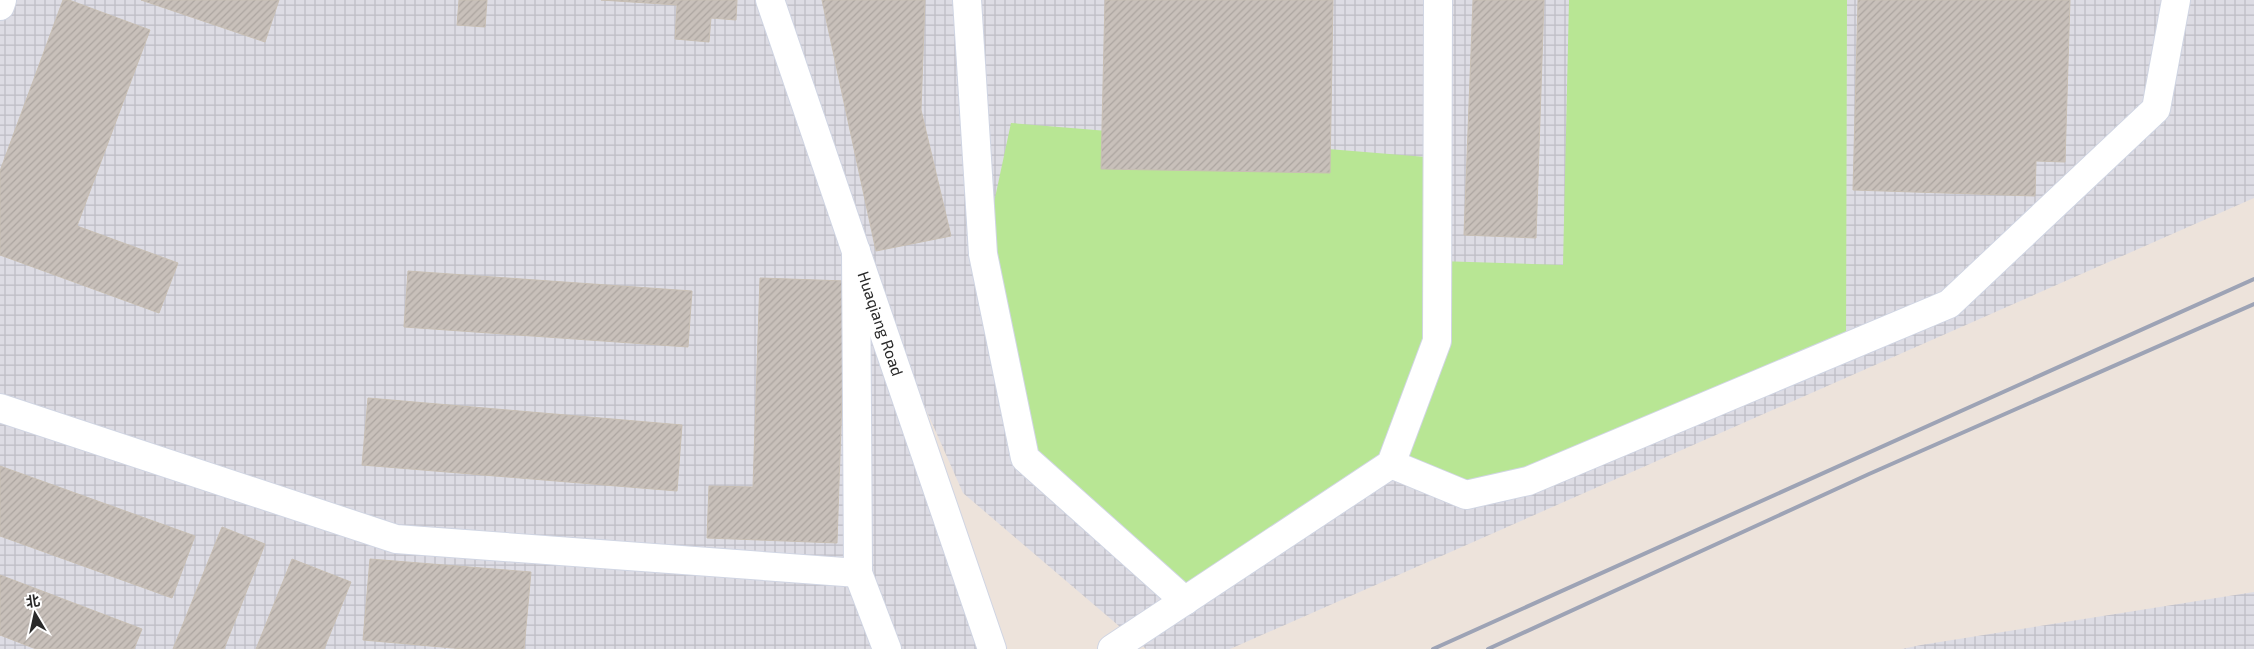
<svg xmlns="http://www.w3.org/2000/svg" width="2254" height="649" viewBox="0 0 2254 649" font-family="'Exo 2','Noto Sans SC',sans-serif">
  <defs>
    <pattern id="industrial-grid" width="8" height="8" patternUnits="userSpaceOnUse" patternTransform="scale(1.25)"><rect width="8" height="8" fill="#dddce4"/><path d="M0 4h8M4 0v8" fill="none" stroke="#bebdc4"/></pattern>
    <pattern id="building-hatch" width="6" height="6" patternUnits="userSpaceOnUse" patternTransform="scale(1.25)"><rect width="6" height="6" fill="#c8c0ba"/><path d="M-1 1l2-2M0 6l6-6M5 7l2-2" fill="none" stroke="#aca5a0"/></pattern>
  </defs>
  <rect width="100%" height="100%" fill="#ede3db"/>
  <g fill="url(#industrial-grid)">
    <polygon points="0,0 2254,0 2254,198 1230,649 1146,649 963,493 859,258 980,649 0,649"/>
    <polygon points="2254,592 2254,649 1902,649 1921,645"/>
  </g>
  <polygon fill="#b8e694" points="1569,0 1847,0 1846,347 1466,495 1390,464 1185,601 1025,458 983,254 1011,123 1438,158 1438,261 1563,265"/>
  <g fill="url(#building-hatch)" stroke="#c8bfb4">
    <polygon points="63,0 69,0 150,30 77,226 178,263 159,313 0,255 0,171"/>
    <polygon points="141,0 279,0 265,42"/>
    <polygon points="459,0 487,0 485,27 457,25"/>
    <polygon points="601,0 737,0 736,20 711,18 709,42 675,39 677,5"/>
    <polygon points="822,0 925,0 921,110 951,236 876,251"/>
    <polygon points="1105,0 1333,0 1330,173 1101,169"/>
    <polygon points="1473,0 1544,0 1536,238 1464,235"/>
    <polygon points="1858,0 2070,0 2065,162 2036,161 2035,196 1853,190"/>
    <polygon points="408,271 692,291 688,347 404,327"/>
    <polygon points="760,278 846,281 837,543 707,538 709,486 753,487"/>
    <polygon points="368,398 682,425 677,491 362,465"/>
    <polygon points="0,466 195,536 172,598 0,536"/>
    <polygon points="222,527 265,544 224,649 173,649"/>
    <polygon points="292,559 351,582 324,649 256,649"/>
    <polygon points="370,559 531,572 524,649 464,649 363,640"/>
    <polygon points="0,575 142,629 134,649 36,649 0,635"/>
  </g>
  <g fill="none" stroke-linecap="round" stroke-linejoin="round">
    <defs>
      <g id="minor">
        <path id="s1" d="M770 0 992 649"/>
        <polyline points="967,0 983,254 1025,458 1185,601"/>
        <polyline points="0,6 2,0"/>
        <polyline points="0,408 396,539 858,573 856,251"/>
        <polyline points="1391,464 1466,495 1528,481 1949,304 2156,109 2176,0"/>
        <polyline points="858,573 887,649"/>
        <polyline points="1112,649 1391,464 1437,341 1438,0"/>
      </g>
    </defs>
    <use href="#minor" stroke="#d0d5e3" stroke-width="30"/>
    <use href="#minor" stroke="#fff" stroke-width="28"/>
    <g stroke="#9da3b5" stroke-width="4">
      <polyline points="1433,649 2254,279"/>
      <polyline points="1488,649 1869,474 2254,304"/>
    </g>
  </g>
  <g text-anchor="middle" stroke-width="4" stroke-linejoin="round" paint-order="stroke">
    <g font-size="16" fill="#2a2a2a" stroke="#fff">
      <text dy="6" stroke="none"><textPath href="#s1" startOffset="342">Huaqiang Road</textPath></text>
    </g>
  </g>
  <g transform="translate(35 614) rotate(351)" stroke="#ffffff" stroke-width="4" paint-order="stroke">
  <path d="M0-4L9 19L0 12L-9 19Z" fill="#2a2a2a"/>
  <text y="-8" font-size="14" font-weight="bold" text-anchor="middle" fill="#2a2a2a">北</text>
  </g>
</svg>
